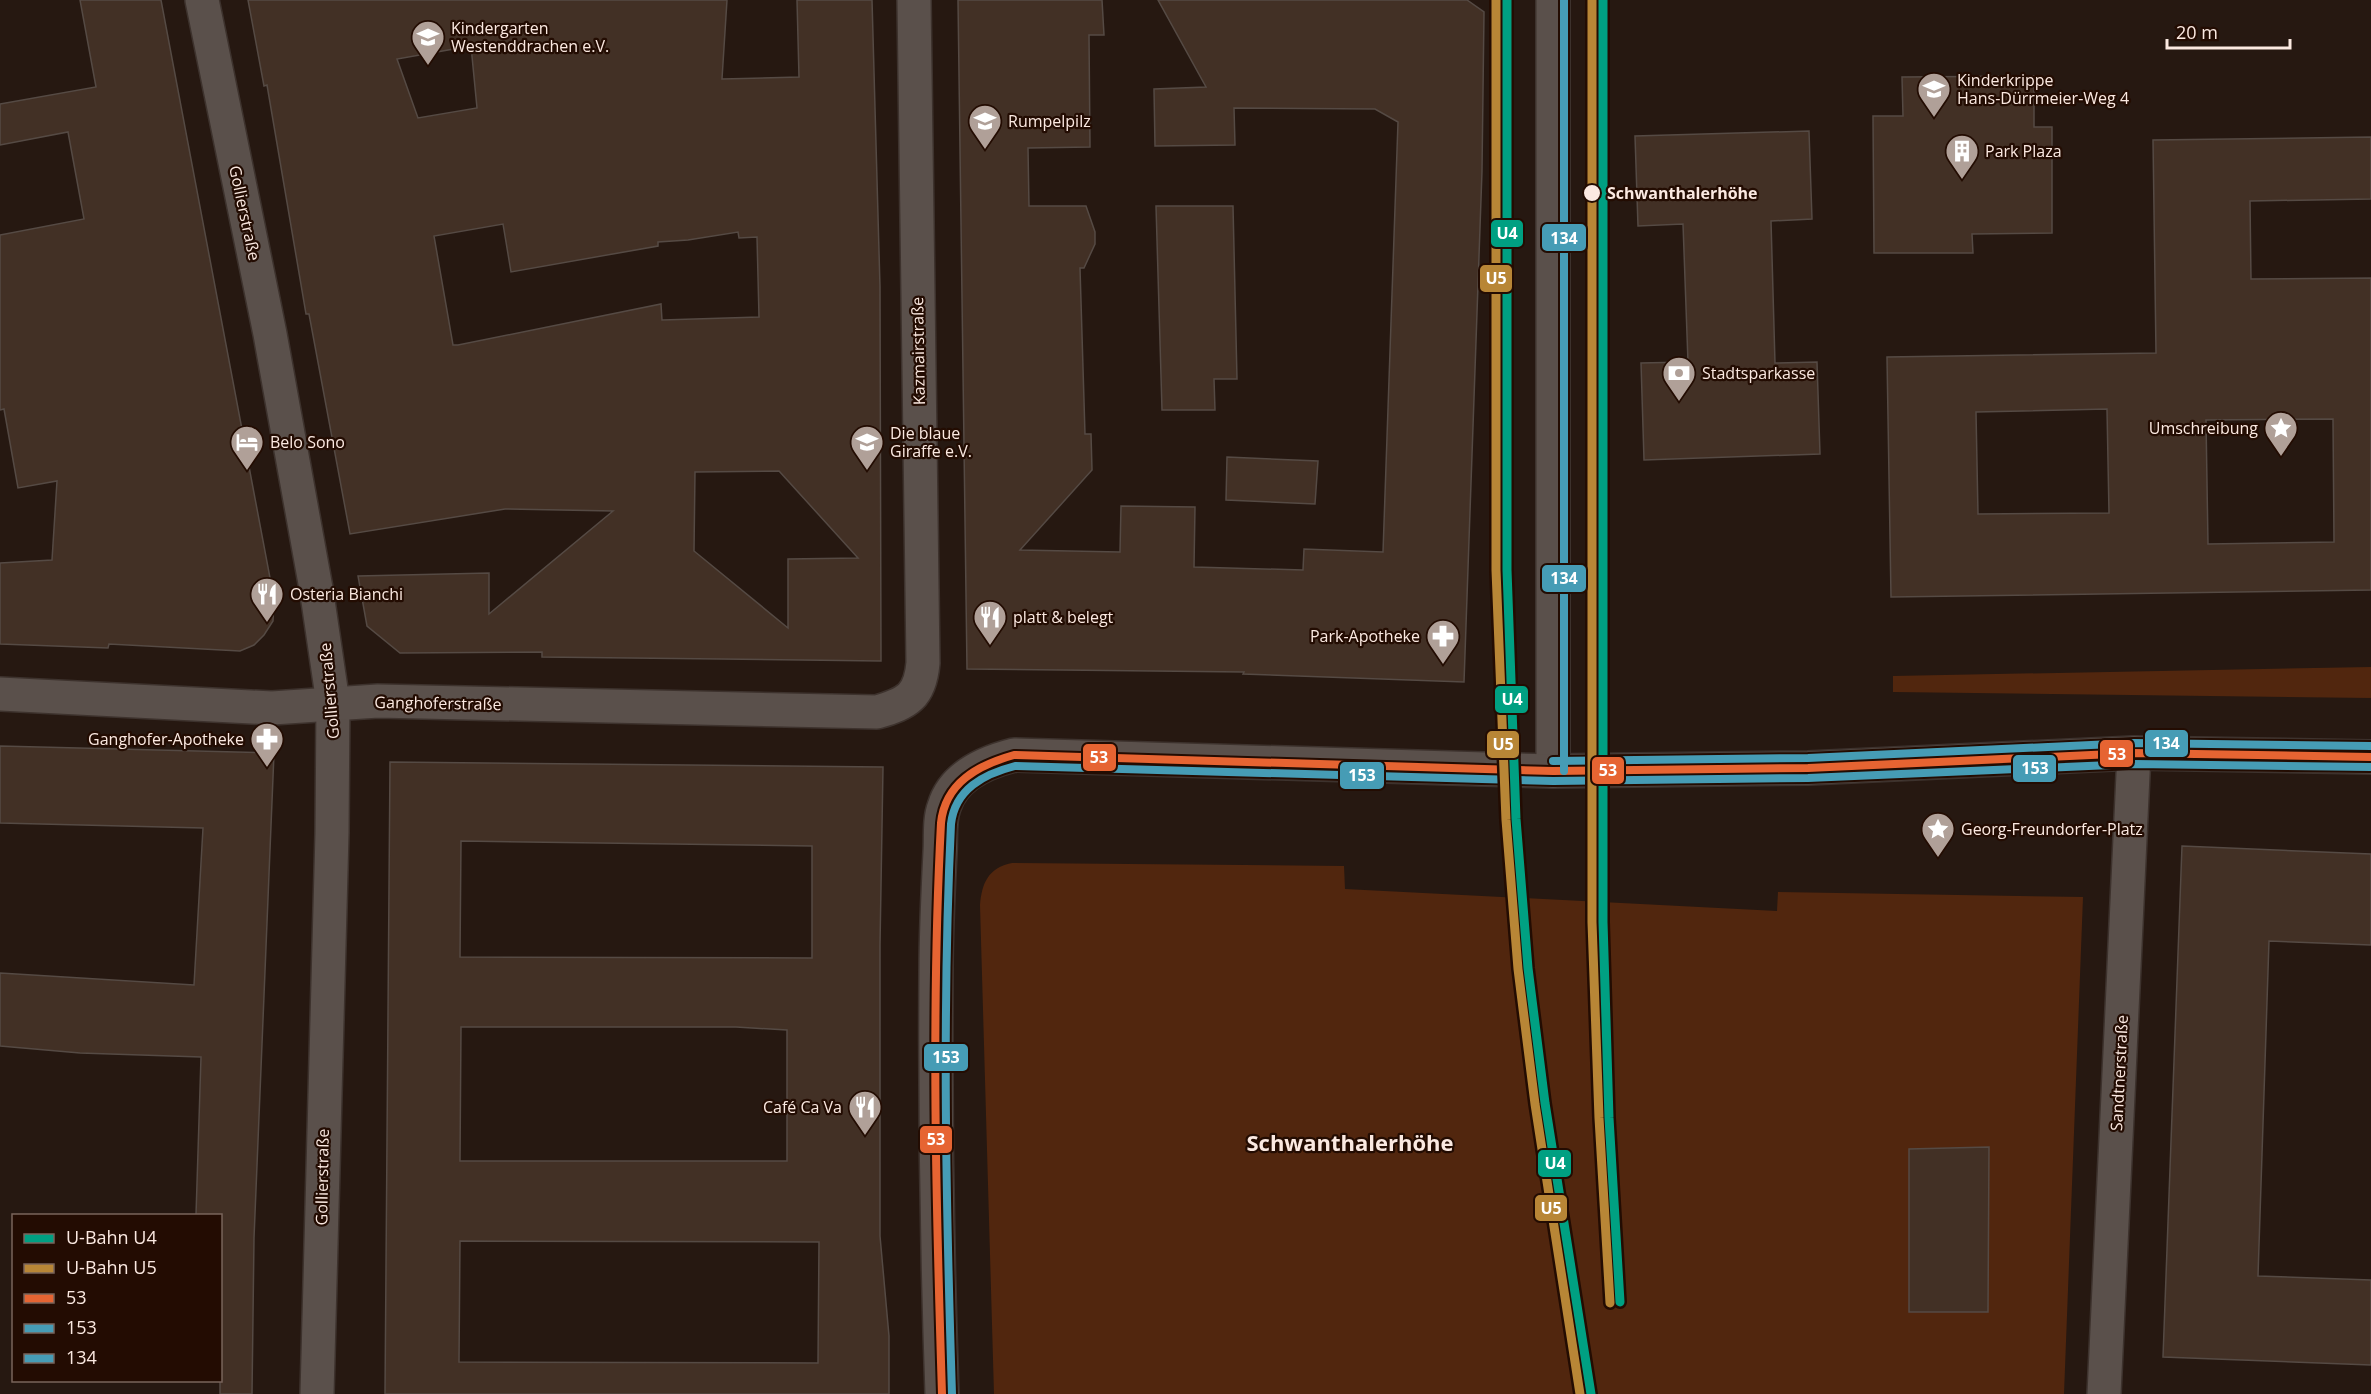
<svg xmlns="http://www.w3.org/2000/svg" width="2371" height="1394" viewBox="0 0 2371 1394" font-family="'Open Sans',sans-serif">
  <rect width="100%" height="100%" fill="#261811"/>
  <g fill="#51260e">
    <polygon points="2371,667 2371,698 1893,692 1893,676"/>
    <path d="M1012 863 1344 866 1345 889 1777 911 1778 892 2083 897 2064 1394H994L980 905C982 883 988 868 1012 863Z"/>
  </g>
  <g fill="#423025" stroke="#554a44" stroke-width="1.5" fill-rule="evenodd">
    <polygon points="80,0 161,0 274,599 273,621 264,635 254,645 240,651 109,644 108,648 0,644 0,563 52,560 57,481 18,488 4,409 0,410 0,235 84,219 68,132 0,145 0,104 96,87"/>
    <path d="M248 0H727L722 79 799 77 797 0H872L880 287 881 661 542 657V652L400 653 367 626 358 576 489 573V614L613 511 505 509 350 534 309 314H306L267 85 264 86ZM471 46 477 108 418 118 397 59ZM503 224 511 272 658 246V242L688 240 738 232 739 238 757 237 759 317 662 320 661 304 458 345H453L434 236ZM779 471 858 558 788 559V628L694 551 695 472Z"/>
    <polygon points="958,0 1102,0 1104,35 1089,35 1090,147 1028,148 1029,206 1086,206 1095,232 1095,244 1084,268 1080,268 1085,434 1091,434 1092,470 1020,550 1120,552 1121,506 1195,507 1194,567 1303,570 1304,549 1383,552 1398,122 1375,109 1234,108 1235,145 1155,146 1154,89 1206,87 1158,0 1467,0 1484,12 1482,171 1464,682 1243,674 1244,672 967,669"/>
    <polygon points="2034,76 2034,127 2052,127 2052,233 1972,234 1973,253 1874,253 1873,116 1903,116 1902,77"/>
    <polygon points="1809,131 1812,219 1771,221 1775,363 1817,362 1820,454 1644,460 1641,363 1688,362 1683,224 1638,226 1635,136"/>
    <path d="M2371 137V199L2250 201 2251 279 2371 278V590L1891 597 1887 357 2156 353 2153 140ZM2107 409 2109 513 1978 514 1976 412ZM2333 419 2334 542 2208 544 2206 420Z"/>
    <polygon points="1156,206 1233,206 1237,379 1214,379 1215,410 1162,410"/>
    <polygon points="1227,457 1318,461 1315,504 1226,500"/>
    <polygon points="0,746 274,753 254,1238 252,1394 220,1394 220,1215 196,1215 201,1057 80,1053 0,1046 0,973 194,985 203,828 0,823"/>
    <path d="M390 762 883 767 880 945V1236L889 1336V1394H385ZM461 841 812 846V958L460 957ZM461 1027H736L787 1030V1161H460ZM460 1241 819 1242 818 1363 459 1362Z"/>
    <polygon points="2182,846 2371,854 2371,945 2269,941 2258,1276 2371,1280 2371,1365 2163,1357"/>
    <polygon points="1989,1147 1988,1312 1909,1312 1909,1149"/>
  </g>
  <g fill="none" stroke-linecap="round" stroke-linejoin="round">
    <defs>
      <g id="minor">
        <polyline points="202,0 270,334 317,594 333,703 332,833 317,1394"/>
        <polyline points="1553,0 1553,771"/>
        <path d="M0 694 272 708 378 701 877 712C908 703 920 696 923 663L914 0"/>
        <path d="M942 1394C937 1253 935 1112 936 970 936 931 938 891 940 852 941 838 939 820 944 807 953 776 986 762 1014 755L1553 771 1808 768 2134 753 2371 757"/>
        <polyline points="2104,1394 2134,753"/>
      </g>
    </defs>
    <use href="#minor" stroke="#3d322d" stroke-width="36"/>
    <use href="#minor" stroke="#5a504b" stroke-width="33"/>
    <defs>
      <path id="bus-1" d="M942 1394C936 1204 931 1013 941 823 945 783 978 765 1014 755L1553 771 1808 768 2134 753 2371 757"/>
      <path id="bus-2" d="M952 1394C946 1204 942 1014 951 824 955 789 984 774 1015 766L1553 781 1808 778 2134 764 2371 767"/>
      <g id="bus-3">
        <polyline points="1564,0 1564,771"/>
        <polyline points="1553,761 1808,758 2134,743 2371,746"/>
      </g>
    </defs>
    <use href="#bus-1" stroke="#230c02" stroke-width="12"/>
    <use href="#bus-2" stroke="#230c02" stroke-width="12"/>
    <use href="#bus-3" stroke="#230c02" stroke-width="12"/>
    <use href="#bus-1" stroke="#e66432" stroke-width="8"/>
    <use href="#bus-2" stroke="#469cb5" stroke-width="8"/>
    <use href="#bus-3" stroke="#469cb5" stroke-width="8"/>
    <defs>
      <g id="metro-1">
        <polyline points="1507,0 1507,570 1516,819 1528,968 1545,1103 1591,1394"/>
        <polyline points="1603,0 1603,922 1609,1118 1620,1302"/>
      </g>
      <g id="metro-2">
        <polyline points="1496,0 1496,570 1506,820 1518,969 1535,1104 1580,1394"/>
        <polyline points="1592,0 1592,922 1599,1118 1610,1303"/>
      </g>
    </defs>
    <use href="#metro-1" stroke="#230c02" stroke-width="14"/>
    <use href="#metro-2" stroke="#230c02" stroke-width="14"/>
    <use href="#metro-1" stroke="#00a082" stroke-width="9"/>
    <use href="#metro-2" stroke="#b88636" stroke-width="9"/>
  </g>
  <defs>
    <symbol id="school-pin" viewBox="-11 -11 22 30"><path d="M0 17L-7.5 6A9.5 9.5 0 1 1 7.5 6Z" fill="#b0a098" stroke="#230c02"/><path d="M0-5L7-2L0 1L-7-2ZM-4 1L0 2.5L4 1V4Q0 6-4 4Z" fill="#fff"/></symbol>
    <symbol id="building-pin" viewBox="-11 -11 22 30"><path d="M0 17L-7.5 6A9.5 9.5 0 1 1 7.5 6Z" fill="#b0a098" stroke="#230c02"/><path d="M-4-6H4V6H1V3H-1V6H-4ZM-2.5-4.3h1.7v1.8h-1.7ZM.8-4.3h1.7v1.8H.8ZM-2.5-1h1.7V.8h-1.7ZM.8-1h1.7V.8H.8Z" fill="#fff"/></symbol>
    <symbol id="bank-pin" viewBox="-11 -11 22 30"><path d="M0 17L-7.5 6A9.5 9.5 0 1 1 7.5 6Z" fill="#b0a098" stroke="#230c02"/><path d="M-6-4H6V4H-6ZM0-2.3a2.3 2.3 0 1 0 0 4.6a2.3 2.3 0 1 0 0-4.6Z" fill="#fff"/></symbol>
    <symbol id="sight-pin" viewBox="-11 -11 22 30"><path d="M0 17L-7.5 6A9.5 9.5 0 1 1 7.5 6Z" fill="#b0a098" stroke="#230c02"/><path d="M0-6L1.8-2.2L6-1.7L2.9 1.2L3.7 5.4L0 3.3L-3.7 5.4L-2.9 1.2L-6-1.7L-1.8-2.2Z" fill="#fff"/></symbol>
    <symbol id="hotel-pin" viewBox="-11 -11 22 30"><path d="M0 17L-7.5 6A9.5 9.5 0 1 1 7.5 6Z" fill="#b0a098" stroke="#230c02"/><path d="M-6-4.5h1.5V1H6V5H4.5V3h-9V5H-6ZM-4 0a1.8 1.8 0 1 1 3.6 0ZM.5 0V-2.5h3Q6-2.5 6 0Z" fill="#fff"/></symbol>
    <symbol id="restaurant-pin" viewBox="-11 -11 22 30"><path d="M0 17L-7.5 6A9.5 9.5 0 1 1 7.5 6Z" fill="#b0a098" stroke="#230c02"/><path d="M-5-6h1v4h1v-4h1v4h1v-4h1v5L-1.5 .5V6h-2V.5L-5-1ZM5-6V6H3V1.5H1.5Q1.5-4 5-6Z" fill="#fff"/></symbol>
    <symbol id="pharmacy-pin" viewBox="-11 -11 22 30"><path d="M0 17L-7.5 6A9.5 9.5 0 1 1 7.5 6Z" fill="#b0a098" stroke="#230c02"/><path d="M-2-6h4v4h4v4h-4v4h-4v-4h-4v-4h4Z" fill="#fff"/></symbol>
  </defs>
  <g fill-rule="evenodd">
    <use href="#school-pin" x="409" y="18" width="38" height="52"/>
    <use href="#school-pin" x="1915" y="70" width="38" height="52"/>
    <use href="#school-pin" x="966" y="102" width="38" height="52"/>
    <use href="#building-pin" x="1943" y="132" width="38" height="52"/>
    <use href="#bank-pin" x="1660" y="354" width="38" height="52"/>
    <use href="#sight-pin" x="2262" y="409" width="38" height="52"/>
    <use href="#hotel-pin" x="228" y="423" width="38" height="52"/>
    <use href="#school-pin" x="848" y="423" width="38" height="52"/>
    <use href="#restaurant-pin" x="248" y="575" width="38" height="52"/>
    <use href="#restaurant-pin" x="971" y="598" width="38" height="52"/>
    <use href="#pharmacy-pin" x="1424" y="617" width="38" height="52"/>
    <use href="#pharmacy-pin" x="248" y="720" width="38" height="52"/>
    <use href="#sight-pin" x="1919" y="810" width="38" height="52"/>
    <use href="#restaurant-pin" x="846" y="1088" width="38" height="52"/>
  </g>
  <circle fill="#fbe9e1" stroke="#230c02" stroke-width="2" cx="1592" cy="193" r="9"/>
  <g text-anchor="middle" stroke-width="4.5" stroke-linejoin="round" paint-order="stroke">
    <g font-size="16" fill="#fbe9e1" stroke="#230c02" text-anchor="start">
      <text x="451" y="34">Kindergarten<tspan x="451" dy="18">Westenddrachen e.V.</tspan></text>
      <text x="1957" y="86">Kinderkrippe<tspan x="1957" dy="18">Hans-Dürrmeier-Weg 4</tspan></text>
      <text x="1008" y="127">Rumpelpilz</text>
      <text x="1985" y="157">Park Plaza</text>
      <text x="1702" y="379">Stadtsparkasse</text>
      <text x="2258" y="434" text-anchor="end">Umschreibung</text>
      <text x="890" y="439">Die blaue<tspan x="890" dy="18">Giraffe e.V.</tspan></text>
      <text x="270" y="448">Belo Sono</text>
      <text x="290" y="600">Osteria Bianchi</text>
      <text x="1013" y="623">platt &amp; belegt</text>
      <text x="1420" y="642" text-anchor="end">Park-Apotheke</text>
      <text x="244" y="745" text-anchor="end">Ganghofer-Apotheke</text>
      <text x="1961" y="835">Georg-Freundorfer-Platz</text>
      <text x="842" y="1113" text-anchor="end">Café Ca Va</text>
    </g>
    <g font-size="16" font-weight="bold" fill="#fbe9e1" stroke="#230c02" text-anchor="start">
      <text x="1607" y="199">Schwanthalerhöhe</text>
    </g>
    <g font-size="16" fill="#fbe9e1" stroke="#230c02">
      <text transform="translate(245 213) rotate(78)" y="6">Gollierstraße</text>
      <text transform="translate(918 351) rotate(-91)" y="6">Kazmairstraße</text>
      <text transform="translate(329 691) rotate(-95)" y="6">Gollierstraße</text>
      <text transform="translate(438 703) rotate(1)" y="6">Ganghoferstraße</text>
      <text transform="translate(2119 1073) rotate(-87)" y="6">Sandtnerstraße</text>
      <text transform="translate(322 1177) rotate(-89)" y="6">Gollierstraße</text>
    </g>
    <g font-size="22" font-weight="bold" fill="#fbe9e1" stroke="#230c02">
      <text x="1350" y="1151">Schwanthalerhöhe</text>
    </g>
  </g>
  <g stroke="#230c02" stroke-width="2">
    <rect x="1490" y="219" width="34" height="29" rx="6" fill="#00a082"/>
    <rect x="1541" y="223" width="46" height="29" rx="6" fill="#469cb5"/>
    <rect x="1479" y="264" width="34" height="29" rx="6" fill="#b88636"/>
    <rect x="1541" y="564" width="46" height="29" rx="6" fill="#469cb5"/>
    <rect x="1494" y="685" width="35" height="29" rx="6" fill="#00a082"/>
    <rect x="2144" y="729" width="45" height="29" rx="6" fill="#469cb5"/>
    <rect x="1486" y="730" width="34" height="29" rx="6" fill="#b88636"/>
    <rect x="2099" y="739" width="35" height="29" rx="6" fill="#e66432"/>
    <rect x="1082" y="743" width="35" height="29" rx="6" fill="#e66432"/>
    <rect x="2012" y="754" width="45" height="29" rx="6" fill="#469cb5"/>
    <rect x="1591" y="756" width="34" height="29" rx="6" fill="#e66432"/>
    <rect x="1339" y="761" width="46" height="29" rx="6" fill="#469cb5"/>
    <rect x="923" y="1043" width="46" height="29" rx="6" fill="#469cb5"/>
    <rect x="919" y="1125" width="34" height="29" rx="6" fill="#e66432"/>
    <rect x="1537" y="1149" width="35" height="29" rx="6" fill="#00a082"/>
    <rect x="1534" y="1194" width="34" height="28" rx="6" fill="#b88636"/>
  </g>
  <g font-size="16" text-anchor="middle" font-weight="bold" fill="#fff">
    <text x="1507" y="239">U4</text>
    <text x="1564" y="244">134</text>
    <text x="1496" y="284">U5</text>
    <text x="1564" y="584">134</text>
    <text x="1512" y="705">U4</text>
    <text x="2166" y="749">134</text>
    <text x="1503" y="750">U5</text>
    <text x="2117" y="760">53</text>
    <text x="1099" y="763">53</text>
    <text x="2035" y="774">153</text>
    <text x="1608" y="776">53</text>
    <text x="1362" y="781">153</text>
    <text x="946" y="1063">153</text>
    <text x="936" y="1145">53</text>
    <text x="1555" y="1169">U4</text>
    <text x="1551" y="1214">U5</text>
  </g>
  <rect x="12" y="1214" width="210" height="168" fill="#230c02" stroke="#79645b" stroke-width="1.5"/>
  <rect x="24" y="1234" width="30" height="9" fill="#00a082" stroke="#79645b" stroke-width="1.5"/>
  <text x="66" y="1244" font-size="18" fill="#fbe9e1">U-Bahn U4</text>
  <rect x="24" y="1264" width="30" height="9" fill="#b88636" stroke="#79645b" stroke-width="1.5"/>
  <text x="66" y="1274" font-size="18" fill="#fbe9e1">U-Bahn U5</text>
  <rect x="24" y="1294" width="30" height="9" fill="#e66432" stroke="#79645b" stroke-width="1.5"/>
  <text x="66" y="1304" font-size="18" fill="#fbe9e1">53</text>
  <rect x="24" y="1324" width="30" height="9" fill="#469cb5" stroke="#79645b" stroke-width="1.5"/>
  <text x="66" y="1334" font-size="18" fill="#fbe9e1">153</text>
  <rect x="24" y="1354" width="30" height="9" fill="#469cb5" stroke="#79645b" stroke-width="1.5"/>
  <text x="66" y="1364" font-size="18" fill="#fbe9e1">134</text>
  <path d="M2167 39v9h123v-9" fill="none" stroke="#fbe9e1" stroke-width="3"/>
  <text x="2176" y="39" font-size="18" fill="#fbe9e1" stroke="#230c02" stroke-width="4.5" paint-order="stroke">20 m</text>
</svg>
